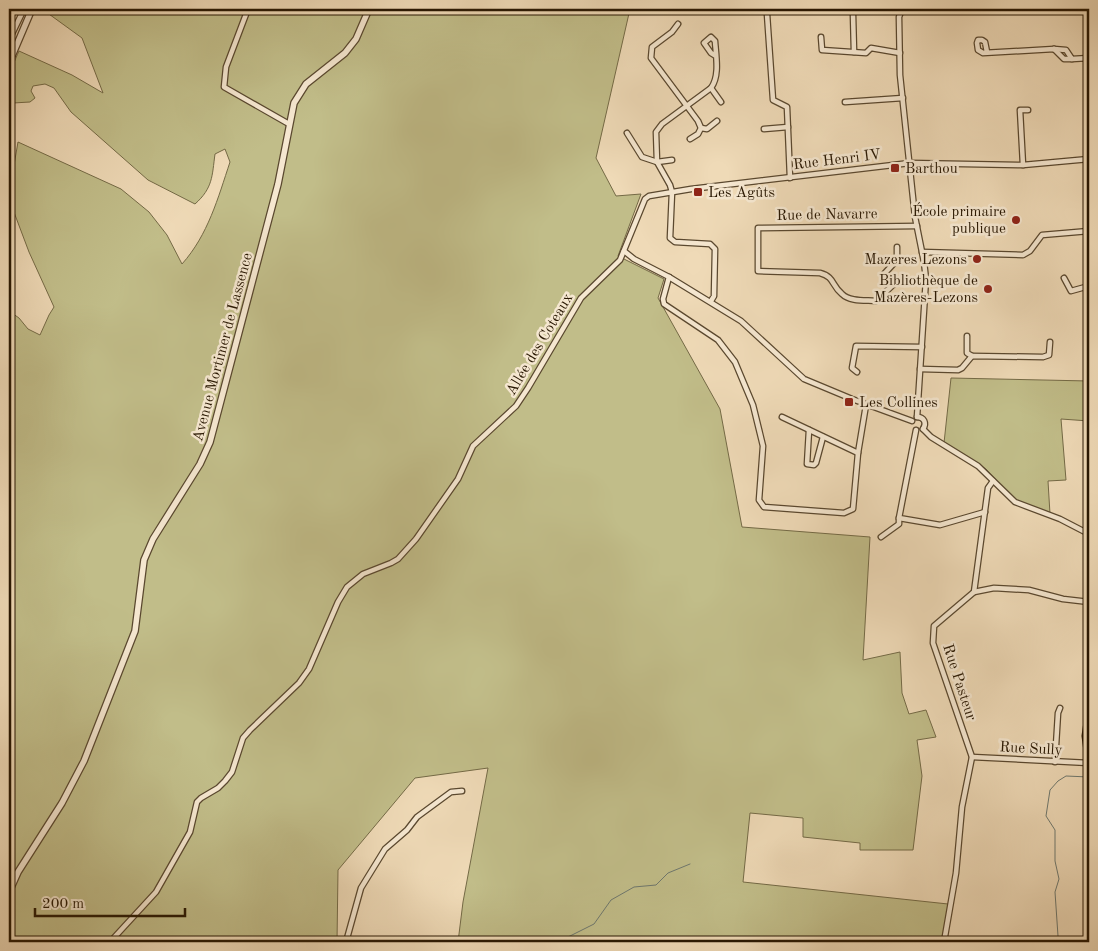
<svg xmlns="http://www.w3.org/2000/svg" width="1098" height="951" viewBox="0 0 1098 951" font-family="'Old Standard TT',serif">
  <rect width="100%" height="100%" fill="#efdab7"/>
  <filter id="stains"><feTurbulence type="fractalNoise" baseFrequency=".004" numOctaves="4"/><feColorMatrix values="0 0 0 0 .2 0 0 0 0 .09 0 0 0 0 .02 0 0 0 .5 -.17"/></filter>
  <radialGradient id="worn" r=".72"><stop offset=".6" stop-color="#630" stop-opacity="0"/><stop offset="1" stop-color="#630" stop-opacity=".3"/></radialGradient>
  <g fill="#c1bd89" stroke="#746a46">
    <path d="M42 9H630L596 158 616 196 641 194 618 256 664 279 658 298 720 409 742 527 870 537 863 660 900 652 902 693 909 714 926 710 936 737 917 740 922 776 913 850H860V843L803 837V818L750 813 743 882 948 904 944 942H458L463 902 488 768 415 778 338 870 337 942H9V311L19 318 28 329 40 335 49 315 54 307 29 252 9 199V168L14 165 18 142 121 189 149 212 167 235 182 264C208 235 218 198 230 162L225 149 215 154C212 176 213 188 195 204L148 180 71 112 54 88 45 84 33 86 31 91 35 98 30 102 13 103C6 82 10 71 19 51L72 75 103 93 82 38Z"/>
    <polygon points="951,378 1089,381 1089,421 1061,419 1066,480 1048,481 1050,514 1016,502 986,469 944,443"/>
  </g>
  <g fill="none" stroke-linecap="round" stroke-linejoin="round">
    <g stroke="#6e786f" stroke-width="1">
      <polyline points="558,942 594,924 611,900 634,887 656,885 668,873 690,864"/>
      <polyline points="951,942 955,938 975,942"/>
      <polyline points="1060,942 1058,936 1055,892 1059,879 1055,861 1055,830 1046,816 1050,790 1058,781 1066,776 1089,777"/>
    </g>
    <defs>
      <g id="minor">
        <polyline points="248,9 226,67 224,87 289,124"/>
        <polyline points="902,9 899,17 900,75 915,217 924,262 926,279 917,417"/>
        <polyline points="767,14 773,100 787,107 790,178"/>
        <polyline points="853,14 854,52"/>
        <polyline points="678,24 672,32 652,47 651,58 698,121 701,128 698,134 690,139"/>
        <polyline points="821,37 822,50 866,53 871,48 900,53"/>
        <polyline points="9,40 24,9"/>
        <polyline points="1054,49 1064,59 1072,59"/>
        <polyline points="987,52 985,42 982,40 978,40 977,43 978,50 983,53 1054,49 1066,50 1072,59 1089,58"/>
        <polyline points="711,88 721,102"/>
        <polyline points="845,102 903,98"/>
        <polyline points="701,128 707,129 717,121"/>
        <polyline points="764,129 788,127"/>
        <polyline points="627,133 642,157 657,162 672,160"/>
        <polyline points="1023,165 1020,110 1028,110"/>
        <path d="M897 247V260L884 274 885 277 895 283 876 301C866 300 850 302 842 294 831 285 835 277 820 273L758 271V228L917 226"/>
        <polyline points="624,251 634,259 669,277 741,321 804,379 852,399 912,421"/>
        <polyline points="922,252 1023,255 1030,251 1042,235 1089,231"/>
        <polyline points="669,277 663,299 664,304 718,340 735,362 753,405 763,446 759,500 764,507 844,513 853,509 858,453 866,405"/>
        <polyline points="1064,278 1071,291 1089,286"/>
        <path d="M711 301 714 296 715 249 710 244 675 242 670 238 672 192 670 185 657 162 656 132 662 124 711 88C720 76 716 56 715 41L711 37 704 43 711 53 716 56"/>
        <polyline points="967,336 967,353 972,356"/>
        <polyline points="920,369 958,370 962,368 972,356 1043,357 1049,355 1050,342"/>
        <polyline points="857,372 852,368 856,346 922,347"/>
        <polyline points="782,417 858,453"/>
        <path d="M917 417C924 417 927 423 923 429"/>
        <polyline points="923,429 931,437 978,466 1015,502 1060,519 1089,534"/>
        <polyline points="809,430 807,464 814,465 816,463 823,437"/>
        <polyline points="916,430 899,518 940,525 985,512"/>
        <polyline points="881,537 899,524 899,518"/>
        <polyline points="974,592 994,588 1029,590 1063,599 1089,602"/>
        <polyline points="972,757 1089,763"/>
        <polyline points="1055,762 1058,713 1060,708"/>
        <polyline points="110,942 156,892 190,832 197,802 201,798 218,788 225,781 232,772 243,738 250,730 299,683 309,669 338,602 347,587 363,574 391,563 398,559 416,539 458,479 473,446 516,406 528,388 581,298 620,260 645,199 649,196 691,189 910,163 1023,165 1089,159"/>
        <polyline points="346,942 361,888 385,849 407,830 417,817 451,792 462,791"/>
        <polyline points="944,942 956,873 962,807 972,757 933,643 934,626 974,592 988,488 993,481"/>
      </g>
      <g id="tertiary">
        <polyline points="9,63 32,9"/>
        <polyline points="9,892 18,872 62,803 84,761 135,631 144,560 153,539 200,464 210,442 278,184 294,103 306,84 345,53 356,39 369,9"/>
      </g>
      <polyline id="secondary" points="1089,715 1086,736 1089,759"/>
      <polyline id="primary" points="1073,9 1089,11"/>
    </defs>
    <use href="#minor" stroke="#5a482f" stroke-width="7"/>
    <use href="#tertiary" stroke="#5a482f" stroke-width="8"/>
    <use href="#secondary" stroke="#281702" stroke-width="9"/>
    <use href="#primary" stroke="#281702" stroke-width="9"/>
    <use href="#minor" stroke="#f5e7d0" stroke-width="4.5"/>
    <use href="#tertiary" stroke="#f5e7d0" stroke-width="5.5"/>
    <use href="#secondary" stroke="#f5e7d0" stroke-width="6"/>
    <use href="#primary" stroke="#e8bd7c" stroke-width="7"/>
  </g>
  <g fill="#8f2418" stroke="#f5e7d0" stroke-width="2">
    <rect x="890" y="163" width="10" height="10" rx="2.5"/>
    <rect x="693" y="187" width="10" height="10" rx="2.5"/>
    <circle cx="1016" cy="220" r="5"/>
    <circle cx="977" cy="259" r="5"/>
    <circle cx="988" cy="289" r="5"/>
    <rect x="844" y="397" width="10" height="10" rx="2.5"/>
  </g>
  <g text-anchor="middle" stroke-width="5" stroke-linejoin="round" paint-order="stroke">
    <g font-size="15" fill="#281702" stroke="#f5e7d0">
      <text transform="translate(837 159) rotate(-7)" y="5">Rue Henri IV</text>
      <text transform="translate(827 214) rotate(-1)" y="5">Rue de Navarre</text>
      <text transform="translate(539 344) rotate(-59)" y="5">Allée des Coteaux</text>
      <text transform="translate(222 347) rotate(-75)" y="5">Avenue Mortimer de Lassence</text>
      <text transform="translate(960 682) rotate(72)" y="5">Rue Pasteur</text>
      <text transform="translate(1031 748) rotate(3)" y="5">Rue Sully</text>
    </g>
    <g font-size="15" fill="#281702" stroke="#f5e7d0" text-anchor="start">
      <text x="905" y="173">Barthou</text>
      <text x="708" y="197">Les Agûts</text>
      <text x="1006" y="216" text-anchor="end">École primaire<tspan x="1006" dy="17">publique</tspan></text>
      <text x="967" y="264" text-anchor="end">Mazeres Lezons</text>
      <text x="978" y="285" text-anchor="end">Bibliothèque de<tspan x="978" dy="17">Mazères-Lezons</tspan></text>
      <text x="859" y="407">Les Collines</text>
    </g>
  </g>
  <rect width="1098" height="951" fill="none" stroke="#efdab7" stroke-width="30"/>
  <rect x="10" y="10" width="1078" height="931" fill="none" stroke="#281702" stroke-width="2.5"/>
  <rect x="15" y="15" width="1068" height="921" fill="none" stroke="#281702"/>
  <path d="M35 908v8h150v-8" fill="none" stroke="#281702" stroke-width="2.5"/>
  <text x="42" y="908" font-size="15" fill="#281702" stroke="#f5e7d0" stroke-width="4" paint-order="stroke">200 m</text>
  <rect width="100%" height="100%" filter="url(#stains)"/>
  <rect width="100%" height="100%" fill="url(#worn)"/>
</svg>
